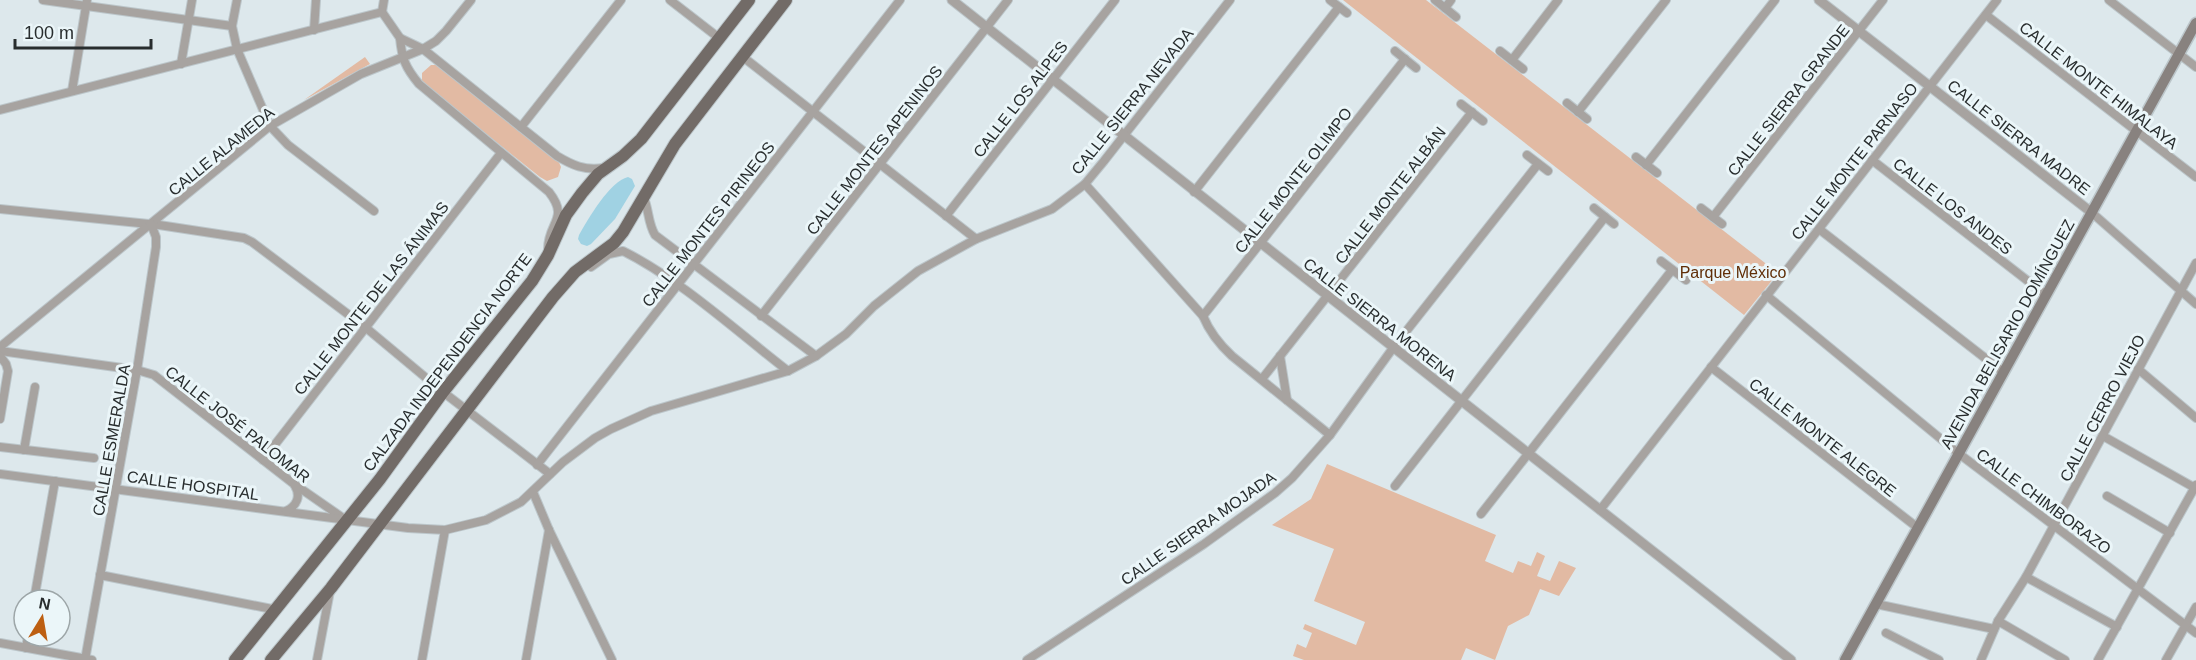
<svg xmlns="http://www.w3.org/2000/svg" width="2196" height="660" viewBox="0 0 2196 660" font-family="Helvetica,sans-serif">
  <rect width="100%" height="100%" fill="#dde8ec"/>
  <g fill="#e2baa3">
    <polygon points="1343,0 1426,0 1778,273 1744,315"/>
    <polygon points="365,57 370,64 304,100"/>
    <polygon points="431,65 438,65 558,160 561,167 558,177 547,181 540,177 425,85 422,81 422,73"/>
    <polygon points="1327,464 1496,535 1485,561 1513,573 1518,561 1531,566 1537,552 1545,556 1537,576 1550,581 1559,561 1576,568 1559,596 1540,589 1529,615 1508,626 1495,660 1466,648 1461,660 1304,660 1293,656 1297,644 1306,648 1312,633 1303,629 1305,624 1356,645 1365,622 1314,601 1334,549 1272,525 1311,499"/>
  </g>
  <path fill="#a0d2e3" d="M628 177 632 179 635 186 615 219 591 244 587 246 581 244 578 239 579 235C588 219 610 181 628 177Z"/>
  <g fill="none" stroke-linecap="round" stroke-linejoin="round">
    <defs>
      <g id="minor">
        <polyline points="43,0 232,26"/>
        <polyline points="237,0 232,26 237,49 270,126 288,145 374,211"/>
        <polyline points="670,0 719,38"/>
        <polyline points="1330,0 1347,13"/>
        <polyline points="1435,0 1456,17"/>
        <polyline points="2109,0 2196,67"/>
        <polyline points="1445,8 1451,0"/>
        <path d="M382 12 400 38 423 49 557 156C572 165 585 171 603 168"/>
        <polyline points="382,12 384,0"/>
        <polyline points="1986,15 2196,177"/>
        <polyline points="314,30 316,0"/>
        <path d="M400 38C402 59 405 67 419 84L549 192C570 219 548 222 548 249"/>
        <polyline points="1395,51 1416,68"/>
        <polyline points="1500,51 1523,69"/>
        <polyline points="743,57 976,239"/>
        <polyline points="1512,60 1558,0"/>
        <polyline points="181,64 192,0"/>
        <polyline points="72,91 87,0"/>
        <polyline points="1567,103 1587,119"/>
        <polyline points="1461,104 1483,121"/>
        <polyline points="0,110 382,12"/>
        <polyline points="1578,112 1666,0"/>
        <polyline points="521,127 621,0"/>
        <polyline points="1527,155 1548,171"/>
        <polyline points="1636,157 1657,173"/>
        <polyline points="1872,160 2046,295"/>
        <polyline points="1646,165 1775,0"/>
        <path d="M1085 184 1203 316C1210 333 1219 344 1232 356L1330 435"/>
        <polyline points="1194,192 1339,7"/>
        <path d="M644 198C649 211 648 223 655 235L816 356"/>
        <polyline points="1594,208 1614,224"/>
        <polyline points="1701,208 1722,224"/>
        <polyline points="0,209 159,225 244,238 252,242 365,327 443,392 550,474"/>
        <polyline points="2091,212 2196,304"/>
        <polyline points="946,216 1115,0"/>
        <polyline points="1713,217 1883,0"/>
        <polyline points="1819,229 2003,372"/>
        <polyline points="1661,261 1686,280"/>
        <path d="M591 267 609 254 623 251C681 280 736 331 788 371"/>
        <polyline points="1766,295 1958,453 2196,633"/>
        <polyline points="761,316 1008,0"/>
        <polyline points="1203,316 1405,59"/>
        <polyline points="0,347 270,126 361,74 423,49 436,41 446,31 471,0"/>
        <polyline points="0,351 137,370 154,375 294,484 343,518"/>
        <polyline points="0,356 6,364 8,371 0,419"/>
        <polyline points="1280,356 1287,400"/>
        <polyline points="1711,367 1918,528"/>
        <polyline points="2138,369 2196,418"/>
        <polyline points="1262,379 1472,112"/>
        <polyline points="2103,436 2195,488"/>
        <polyline points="0,447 94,458"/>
        <polyline points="24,450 35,387"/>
        <polyline points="263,460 501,153"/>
        <polyline points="537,465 900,0"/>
        <polyline points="0,474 408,528 445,530 486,520 521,502 563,462 595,438 611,429 651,411 788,371 816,356 846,334 874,306 918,271 976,239 1052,209 1085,184 1104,161 1230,0"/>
        <polyline points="1395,486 1605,217"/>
        <polyline points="533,492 549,530 612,660"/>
        <polyline points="2107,496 2170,533"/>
        <polyline points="1600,510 1997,0"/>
        <path d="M286 511C297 506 301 496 295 486"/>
        <polyline points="1481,514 1672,270"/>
        <polyline points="100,575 277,610"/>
        <polyline points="2026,577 2117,627"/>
        <polyline points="34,600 55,481"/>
        <polyline points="1876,604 1994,629"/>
        <polyline points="1998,621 2065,660"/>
        <polyline points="1886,633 1939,660"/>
        <polyline points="0,643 92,660"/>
        <polyline points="26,648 28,636"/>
        <polyline points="85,660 137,370 156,247 156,237 151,224"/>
        <polyline points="317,660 330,591"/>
        <polyline points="422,660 445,530"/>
        <polyline points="526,660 549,530"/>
        <polyline points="1027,660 1204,544 1275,493 1292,478 1330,435 1393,348 1538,164"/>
        <polyline points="1981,660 1998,621 2026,577 2196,263"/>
        <polyline points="2098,660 2196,485"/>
        <polyline points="2166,660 2196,607"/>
      </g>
      <g id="tertiary">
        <polyline points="952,0 1791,660"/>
        <polyline points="1819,0 2091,212"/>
      </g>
      <polyline id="secondary" points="1845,660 2196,23"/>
      <g id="primary">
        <polyline points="235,660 380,479 443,392 532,281 548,255 566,215 582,193 598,174 623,156 641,139 749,0"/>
        <polyline points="271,660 331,588 553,297 575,272 614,243 623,232 675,144 786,0"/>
      </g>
    </defs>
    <use href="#minor" stroke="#bcc6ca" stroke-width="10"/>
    <use href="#tertiary" stroke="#bcc6ca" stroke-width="11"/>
    <use href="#secondary" stroke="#bcc6ca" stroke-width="13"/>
    <use href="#primary" stroke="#bcc6ca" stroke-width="14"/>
    <use href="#minor" stroke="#a7a3a0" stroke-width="8"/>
    <use href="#tertiary" stroke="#a7a3a0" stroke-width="9"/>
    <use href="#secondary" stroke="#88827f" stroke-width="10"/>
    <use href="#primary" stroke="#726b67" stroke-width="12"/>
  </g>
  <g text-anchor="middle" stroke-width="6" stroke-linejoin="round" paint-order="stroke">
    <g font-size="16" fill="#282d2e" stroke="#ebf6f9">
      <text transform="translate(2099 85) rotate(38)" y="6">CALLE MONTE HIMALAYA</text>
      <text transform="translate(1020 99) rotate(-52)" y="6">CALLE LOS ALPES</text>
      <text transform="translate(1788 100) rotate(-52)" y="6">CALLE SIERRA GRANDE</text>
      <text transform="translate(1132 101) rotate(-51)" y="6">CALLE SIERRA NEVADA</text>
      <text transform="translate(2019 137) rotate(38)" y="6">CALLE SIERRA MADRE</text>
      <text transform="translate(874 150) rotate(-52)" y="6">CALLE MONTES APENINOS</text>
      <text transform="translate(221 151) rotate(-39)" y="6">CALLE ALAMEDA</text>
      <text transform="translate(1854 161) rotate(-52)" y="6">CALLE MONTE PARNASO</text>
      <text transform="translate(1293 180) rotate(-52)" y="6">CALLE MONTE OLIMPO</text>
      <text transform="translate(1390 195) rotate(-52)" y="6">CALLE MONTE ALBÁN</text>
      <text transform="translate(1953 206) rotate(38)" y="6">CALLE LOS ANDES</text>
      <text transform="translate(708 224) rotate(-52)" y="6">CALLE MONTES PIRINEOS</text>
      <text transform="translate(371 298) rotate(-52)" y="6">CALLE MONTE DE LAS ÁNIMAS</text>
      <text transform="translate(1380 319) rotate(38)" y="6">CALLE SIERRA MORENA</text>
      <text transform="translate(2007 334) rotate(-61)" y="6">AVENIDA BELISARIO DOMÍNGUEZ</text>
      <text transform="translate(447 362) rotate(-53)" y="6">CALZADA INDEPENDENCIA NORTE</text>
      <text transform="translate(2102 408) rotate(-62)" y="6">CALLE CERRO VIEJO</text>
      <text transform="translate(238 424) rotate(38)" y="6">CALLE JOSÉ PALOMAR</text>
      <text transform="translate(1823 437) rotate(38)" y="6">CALLE MONTE ALEGRE</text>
      <text transform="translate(111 440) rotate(-80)" y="6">CALLE ESMERALDA</text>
      <text transform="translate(193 485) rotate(8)" y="6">CALLE HOSPITAL</text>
      <text transform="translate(2044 501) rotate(37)" y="6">CALLE CHIMBORAZO</text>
      <text transform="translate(1198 528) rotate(-35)" y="6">CALLE SIERRA MOJADA</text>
    </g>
    <g font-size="16" fill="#602e07" stroke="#ebf6f9">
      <text x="1733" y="278">Parque México</text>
    </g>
  </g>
  <g transform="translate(42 618) rotate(11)"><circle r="28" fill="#ebf6f9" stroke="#9da6a8" stroke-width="1.5"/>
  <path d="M0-4.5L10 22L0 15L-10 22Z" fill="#bd5f12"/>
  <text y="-9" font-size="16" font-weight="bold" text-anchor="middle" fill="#282d2e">N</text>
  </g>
  <path d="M15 39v9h136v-9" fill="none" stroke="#282d2e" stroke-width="3"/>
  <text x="24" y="39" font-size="18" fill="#282d2e" stroke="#ebf6f9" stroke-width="4.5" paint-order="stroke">100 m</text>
</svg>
